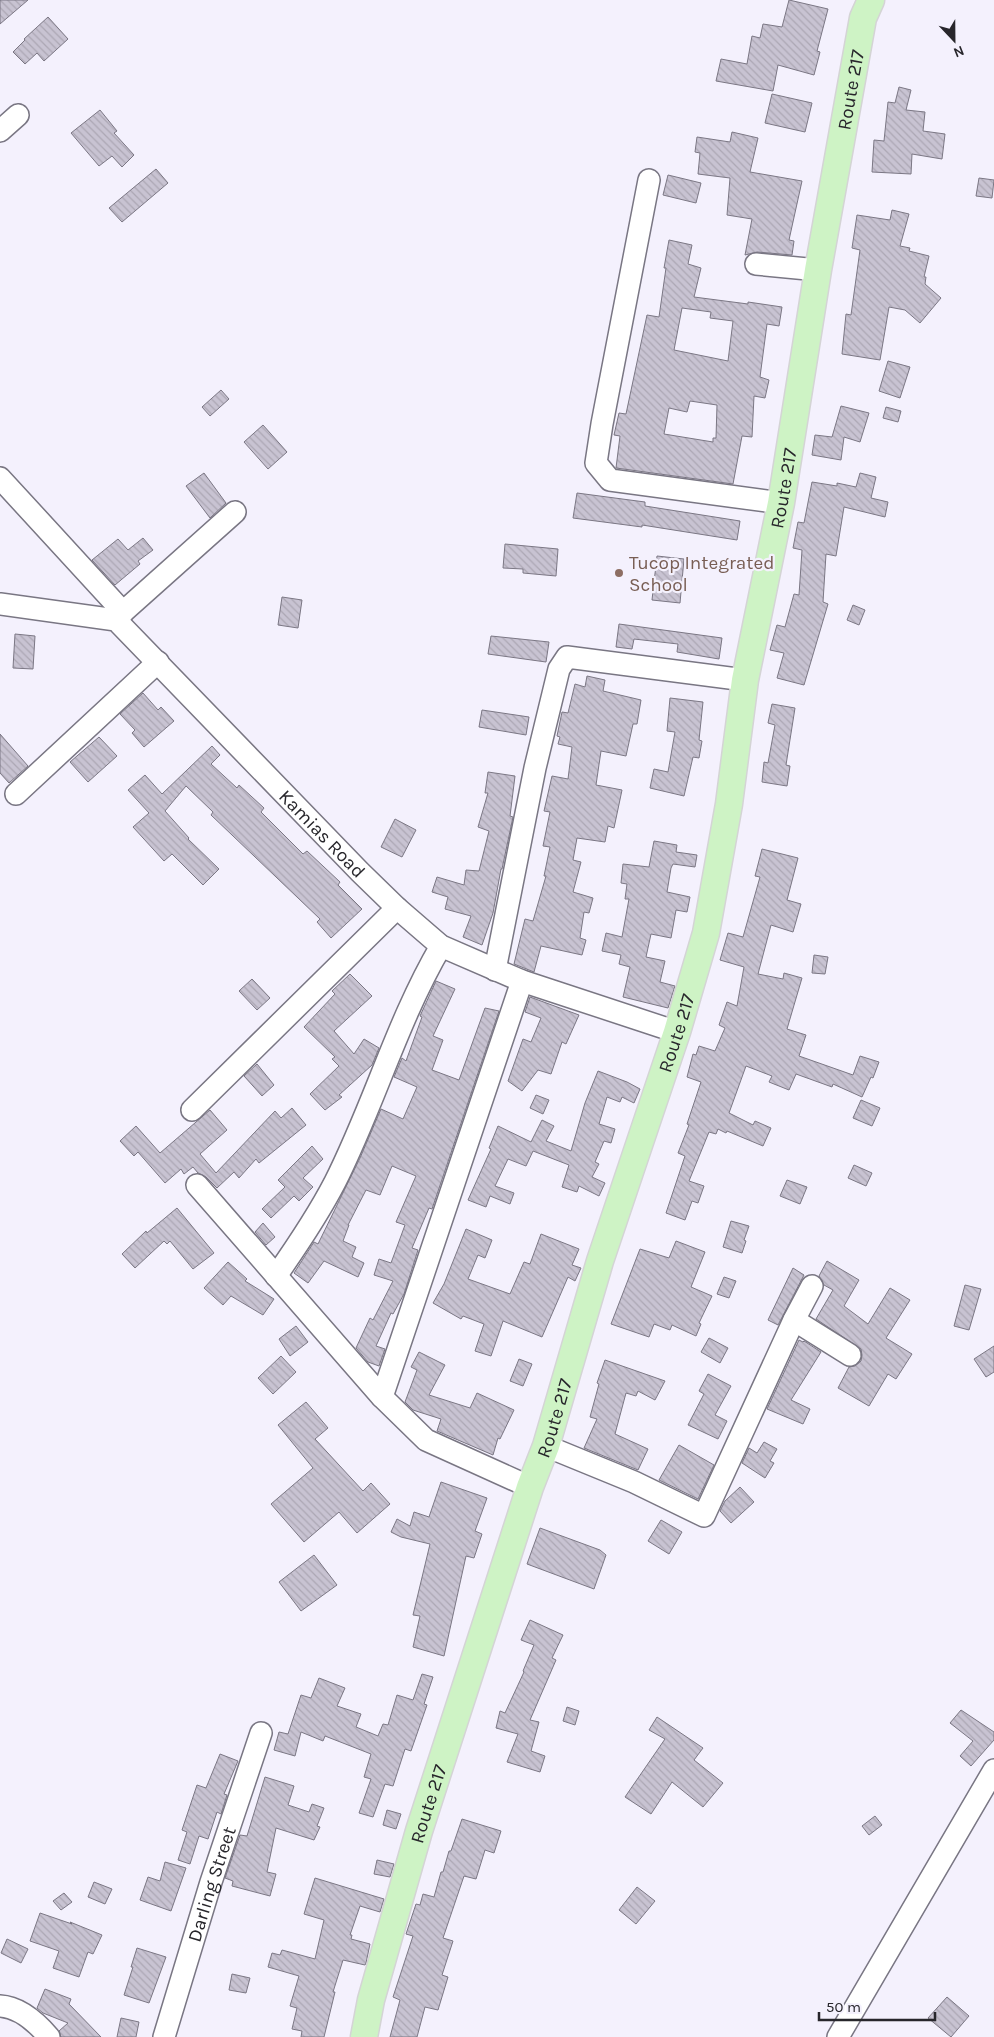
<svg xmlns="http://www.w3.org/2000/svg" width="994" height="2037" viewBox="0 0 994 2037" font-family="Karla,sans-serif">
  <defs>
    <pattern id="building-back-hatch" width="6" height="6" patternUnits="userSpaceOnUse" patternTransform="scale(1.25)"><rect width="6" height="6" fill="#c8c3d2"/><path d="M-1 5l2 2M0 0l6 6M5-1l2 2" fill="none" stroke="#aca7b4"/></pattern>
  </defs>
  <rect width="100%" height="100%" fill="#f4f1fd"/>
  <g fill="url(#building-back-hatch)" stroke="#7b7784" fill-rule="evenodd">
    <polygon points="0,0 28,0 0,24"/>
    <polygon points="789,0 828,9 817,51 820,52 814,75 778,65 773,91 716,81 721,59 747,64 752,36 760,38 763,24 782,27"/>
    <polygon points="48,17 68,39 44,61 37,53 25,64 13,52 25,40 24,39"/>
    <polygon points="899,87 911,90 906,110 925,112 923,131 945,134 942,159 912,154 911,174 872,172 874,140 884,141 888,102 895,103"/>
    <polygon points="772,94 812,103 805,132 765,123"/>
    <polygon points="100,110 117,131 114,133 134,155 122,167 112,156 99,166 71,133"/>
    <polygon points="732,132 758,138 750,172 802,181 789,240 794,241 792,255 757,252 745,255 752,219 727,215 730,178 698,174 700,153 695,152 697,137 730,142"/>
    <polygon points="156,169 168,183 122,222 109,208"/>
    <polygon points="668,175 701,183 696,203 663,195"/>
    <polygon points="979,178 994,180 992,198 976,196"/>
    <polygon points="892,210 909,214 900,246 910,248 909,251 929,256 924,277 926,277 925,284 941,298 920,323 905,310 889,307 880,360 842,354 846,314 851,315 860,250 852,248 857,215 890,220"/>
    <path d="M669 240 692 245 688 264 701 268 694 297 748 304V302L782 307 779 326 767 324 760 377 769 380 765 398 754 396 752 437 742 436 733 484 616 468 620 436 614 435 619 413 626 414 647 315 659 317 666 268H664ZM682 308 711 312 710 318 733 321 728 361 674 350ZM690 401 717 405 716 438H713V442L664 434 669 408 687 412Z"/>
    <polygon points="888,361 910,367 900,398 879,391"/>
    <polygon points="221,390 229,399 210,416 202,407"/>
    <polygon points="841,406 869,413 860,442 844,437 841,460 812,455 815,435 832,437"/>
    <polygon points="886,407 901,411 898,422 883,418"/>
    <polygon points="263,425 287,452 268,469 244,442"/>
    <polygon points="204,473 226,503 210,518 186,486"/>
    <polygon points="860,473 876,477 871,498 888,502 885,517 844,507 836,556 826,554 823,602 828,604 804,685 777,678 784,653 770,650 777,625 785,627 794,594 799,595 802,550 793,548 798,522 804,523 812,482 837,486 837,483 856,487"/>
    <polygon points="577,493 645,502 645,506 740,521 737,540 642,525 642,527 573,518"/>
    <polygon points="143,538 153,550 138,561 140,564 115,585 92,560 118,539 128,550"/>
    <polygon points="505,544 558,549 556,576 523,573 523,569 503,568"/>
    <polygon points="657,556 684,559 680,603 652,600"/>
    <polygon points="282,597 302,600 298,628 278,625"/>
    <polygon points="853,605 865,610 859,625 847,620"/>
    <polygon points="619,624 722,638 719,659 677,652 678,644 634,639 632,649 616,647"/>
    <polygon points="15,634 35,636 33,669 13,668"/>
    <polygon points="491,636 549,642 546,662 488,654"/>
    <polygon points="587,676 605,680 603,691 641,700 637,724 633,724 626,756 601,751 596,785 622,790 614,828 608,826 605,842 577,838 573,860 581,862 573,892 593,898 589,913 584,912 580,938 586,940 582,955 541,946 534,972 514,964 525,919 533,921 546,876 544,876 550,847 543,846 550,812 544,811 552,776 568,779 572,747 558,744 560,737 557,736 562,712 568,713 575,684 585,687"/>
    <polygon points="143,693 158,710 161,707 174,721 144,747 132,733 135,730 120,714"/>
    <polygon points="670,698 703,702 699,740 702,741 699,758 693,757 684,796 650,788 654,769 668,772 675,732 667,731"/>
    <polygon points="772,704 795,708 786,765 790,766 787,786 762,782 764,762 768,763 775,725 768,723"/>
    <polygon points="482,710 529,717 526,735 479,727"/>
    <polygon points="0,734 28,766 9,783 0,773"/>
    <polygon points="99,737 117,756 88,782 70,762"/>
    <polygon points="212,746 220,755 211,764 237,788 239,785 264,808 261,812 303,854 307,851 340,882 338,885 362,909 331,938 317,922 320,919 211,815 213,812 186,786 165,811 189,838 188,839 219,869 203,885 172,854 164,861 133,827 149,813 128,790 145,775 162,794"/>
    <polygon points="488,772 515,776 510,816 513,817 502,869 501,869 493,913 482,945 463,937 471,916 445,909 448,897 432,892 437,877 464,885 466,870 479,871 489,831 478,827 488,793 485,793"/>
    <polygon points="395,819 416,830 402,857 381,847"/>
    <polygon points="654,841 677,845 676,852 697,855 695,867 673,864 671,868 667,892 690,897 687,912 676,910 671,938 651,934 646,957 665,961 660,982 675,986 668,1008 623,997 630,967 619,964 621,955 602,951 606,933 622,937 629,899 625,899 627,884 621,883 623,864 649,867"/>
    <polygon points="762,849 798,858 787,900 801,904 793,932 771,925 758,974 783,979 784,973 802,978 787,1029 806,1035 799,1056 853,1075 860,1056 879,1062 873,1078 871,1077 862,1097 833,1084 832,1087 796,1074 789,1090 769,1082 772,1076 746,1066 729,1113 753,1125 755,1121 771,1128 763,1146 727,1131 726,1133 718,1129 716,1134 709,1132 689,1181 704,1186 698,1203 692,1201 685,1220 666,1213 685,1156 678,1153 689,1125 687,1124 701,1082 687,1077 693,1054 696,1055 699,1046 715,1051 725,1028 719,1025 727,1002 737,1006 744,967 720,960 728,933 743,937 760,877 755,876"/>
    <polygon points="814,955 828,957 825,974 812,973"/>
    <polygon points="350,974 372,996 334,1031 354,1054 364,1039 379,1048 372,1065 339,1095 342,1097 325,1110 310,1094 339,1066 332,1059 335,1057 304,1027 335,994 332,991"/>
    <polygon points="252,979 270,998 257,1010 239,991"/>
    <polygon points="436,981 455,989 433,1036 443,1040 432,1070 459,1080 485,1008 499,1011 432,1209 429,1208 412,1248 418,1250 404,1294 393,1314 391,1313 376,1346 385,1349 379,1366 368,1362 356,1348 370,1318 373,1320 393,1281 374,1275 379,1259 391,1263 405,1225 396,1222 416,1176 392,1166 380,1195 366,1190 348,1225 349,1225 343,1241 356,1247 352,1257 364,1263 358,1277 324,1261 308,1283 294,1273 314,1242 318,1244 360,1158 381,1109 403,1119 417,1087 394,1077 402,1058 406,1061 422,1017 420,1016"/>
    <polygon points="530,997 579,1015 566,1044 562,1042 551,1074 538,1070 522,1091 508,1081 523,1039 531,1042 541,1018 525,1012"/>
    <polygon points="257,1064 274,1085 262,1096 244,1076"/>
    <polygon points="598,1071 627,1082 640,1089 634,1103 622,1097 620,1102 607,1097 599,1124 615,1129 611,1143 604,1141 595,1162 599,1164 592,1177 605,1183 599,1196 579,1186 577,1192 562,1187 569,1165 533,1151 526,1166 508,1159 495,1186 514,1193 510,1204 490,1196 486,1207 468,1200 491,1149 489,1148 498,1126 531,1142 542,1120 554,1126 546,1141 571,1151 585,1103"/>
    <polygon points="536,1095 549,1100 543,1114 530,1108"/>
    <polygon points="861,1100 880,1108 872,1126 853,1118"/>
    <polygon points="292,1108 306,1125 259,1163 256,1159 239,1178 234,1172 217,1188 206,1177 198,1173 193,1167 184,1174 181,1169 165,1183 138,1152 134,1156 120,1141 136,1126 160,1153 210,1110 227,1130 200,1154 216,1173 275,1111 281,1118"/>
    <polygon points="312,1146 323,1159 303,1178 313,1187 299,1201 294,1196 271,1218 262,1209 285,1187 278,1180"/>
    <polygon points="854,1165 872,1173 866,1186 848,1178"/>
    <polygon points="787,1180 807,1187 800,1204 780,1196"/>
    <polygon points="177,1208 214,1253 193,1269 170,1241 167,1244 164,1241 135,1268 122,1254 146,1231 147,1233"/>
    <polygon points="731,1221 749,1226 744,1240 746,1241 742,1253 723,1247"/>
    <polygon points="263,1223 275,1237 266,1245 255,1232"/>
    <polygon points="466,1229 492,1240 485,1258 478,1255 468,1279 510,1294 524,1262 530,1264 541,1234 579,1249 572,1265 581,1268 575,1281 568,1277 542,1337 503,1321 491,1356 475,1351 484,1324 463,1316 461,1319 433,1303 444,1284"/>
    <polygon points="676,1241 705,1252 691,1287 712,1296 699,1323 701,1324 696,1336 672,1325 670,1330 654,1324 649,1337 611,1324 640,1249 669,1258"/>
    <polygon points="827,1261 859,1280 844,1306 868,1324 890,1288 910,1300 886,1338 912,1354 896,1379 888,1374 869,1406 838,1388 849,1367 855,1366 861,1361 862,1355 861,1349 816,1319 833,1290 824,1285 819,1276"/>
    <polygon points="228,1262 247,1279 245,1281 274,1299 263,1315 231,1296 223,1305 204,1288"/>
    <polygon points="793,1268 804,1275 778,1325 768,1320"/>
    <polygon points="724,1277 736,1281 729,1298 717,1294"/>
    <polygon points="965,1285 981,1289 969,1330 954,1326"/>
    <polygon points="296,1326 308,1342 290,1356 279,1339"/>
    <polygon points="709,1338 728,1348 720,1363 701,1352"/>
    <polygon points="799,1340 803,1342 804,1341 821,1352 791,1400 810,1409 803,1424 767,1409"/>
    <polygon points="994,1346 994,1372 986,1377 974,1359"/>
    <polygon points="419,1352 445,1365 429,1395 470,1408 477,1393 514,1410 500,1439 498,1438 493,1455 437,1431 441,1419 413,1410 405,1402 417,1370 411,1367"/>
    <polygon points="281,1356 296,1372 273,1394 258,1378"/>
    <polygon points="519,1359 532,1364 523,1386 510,1381"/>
    <polygon points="605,1360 665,1381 655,1400 638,1391 636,1396 626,1393 615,1434 648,1449 638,1470 584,1448 597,1419 590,1417 599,1384 597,1383"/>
    <polygon points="708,1374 731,1386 715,1415 727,1421 718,1439 688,1425 704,1394 699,1391"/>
    <polygon points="306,1402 328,1428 315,1439 363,1491 371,1483 390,1504 357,1533 339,1512 304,1542 271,1504 313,1468 278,1425"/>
    <polygon points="764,1442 777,1449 770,1461 774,1463 765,1478 742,1463 749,1448 757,1453"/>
    <polygon points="679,1445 714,1465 698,1499 659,1480"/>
    <polygon points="441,1482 487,1498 475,1531 482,1534 474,1558 466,1556 444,1656 413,1647 420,1616 413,1615 430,1544 401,1537 391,1532 397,1519 410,1526 414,1512 429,1517"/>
    <polygon points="740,1487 754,1502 731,1523 720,1511 725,1501"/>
    <polygon points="661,1520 682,1532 669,1554 648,1541"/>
    <polygon points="540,1528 600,1550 606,1555 594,1589 527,1564"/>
    <polygon points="314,1555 337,1585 301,1611 279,1582"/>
    <polygon points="530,1620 563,1635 552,1658 556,1660 530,1720 539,1722 531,1751 545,1756 540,1772 507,1762 518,1734 496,1728 500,1711 505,1713 524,1672 523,1671 534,1645 521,1640"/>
    <polygon points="422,1674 433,1677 424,1704 427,1705 411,1751 405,1749 393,1786 385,1784 373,1817 359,1813 371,1779 364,1777 371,1754 325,1736 323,1741 301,1732 295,1756 274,1750 279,1732 288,1734 301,1695 311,1698 319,1678 345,1688 337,1706 361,1714 356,1727 378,1736 383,1724 388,1725 397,1695 413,1700"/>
    <polygon points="567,1707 579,1711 575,1725 563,1721"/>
    <polygon points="961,1710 994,1732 994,1740 971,1766 960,1756 973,1741 950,1723"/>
    <polygon points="657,1717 703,1748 694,1760 723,1783 703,1807 672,1782 651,1814 625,1797 665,1739 649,1730"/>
    <polygon points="220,1754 238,1761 224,1794 227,1795 221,1814 217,1812 208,1839 199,1836 190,1864 178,1860 187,1832 182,1830 197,1785 206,1788"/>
    <polygon points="265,1777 294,1786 288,1805 309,1812 312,1804 324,1808 317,1826 320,1827 314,1840 276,1828 267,1872 276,1874 270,1896 232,1886 233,1881 225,1878 240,1835 247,1836"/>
    <polygon points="387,1810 401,1814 396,1829 383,1825"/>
    <polygon points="875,1816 882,1825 869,1835 862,1826"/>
    <polygon points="462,1819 501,1831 494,1853 485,1850 476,1879 464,1876 443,1938 453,1941 442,1975 448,1977 438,2010 425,2007 417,2037 390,2037 400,2000 393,1997 413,1936 406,1934 416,1904 420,1905 423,1894 434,1897 441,1872 443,1872 449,1851 451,1851"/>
    <polygon points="377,1860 394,1864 390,1877 374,1874"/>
    <polygon points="165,1862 186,1868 171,1911 140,1900 148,1877 160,1881"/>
    <polygon points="315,1878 384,1899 380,1912 360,1906 350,1935 352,1935 351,1939 370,1944 366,1963 365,1965 343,1960 333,1992 335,1992 324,2037 301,2037 302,2031 292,2029 297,2008 290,2006 299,1976 268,1967 272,1953 280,1955 282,1950 315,1959 324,1920 304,1914"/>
    <polygon points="94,1882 112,1889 105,1904 88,1897"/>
    <polygon points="637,1887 655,1901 636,1924 619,1910"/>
    <polygon points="64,1893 72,1902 61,1910 53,1901"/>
    <polygon points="40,1913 72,1924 70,1922 102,1935 93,1954 88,1952 79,1977 53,1968 59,1951 30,1941"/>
    <polygon points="7,1939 28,1949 21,1963 1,1953"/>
    <polygon points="137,1948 166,1957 149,2003 124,1995 133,1967 131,1967"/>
    <polygon points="232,1974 250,1978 246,1993 229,1990"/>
    <polygon points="45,1989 71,1999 69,2004 101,2037 61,2037 59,2031 68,2023 43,2013 37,2008"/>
    <polygon points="947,1997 969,2016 951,2037 928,2018"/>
    <polygon points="121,2018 139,2022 136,2037 117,2037"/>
  </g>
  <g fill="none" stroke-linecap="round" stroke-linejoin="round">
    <defs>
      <g id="minor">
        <polyline points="0,131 18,115"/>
        <polyline points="649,180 602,424 596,463 610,480 781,503"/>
        <polyline points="756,264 818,270"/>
        <polyline points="0,478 123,612 116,620"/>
        <path id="s1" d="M0 604 116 620 360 872 397 908 441 946 522 981 677 1032"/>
        <polyline points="123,612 235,512"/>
        <polyline points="16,794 158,662"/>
        <polyline points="495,970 535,768 559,669 567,657 745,680"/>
        <polyline points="192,1110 397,908"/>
        <polyline points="197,1185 382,1397 426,1440 530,1487"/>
        <path d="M276 1276C297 1246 318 1215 335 1182 374 1105 397 1021 441 946"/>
        <polyline points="794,1320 850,1355"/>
        <polyline points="382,1397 522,981"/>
        <polyline points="546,1446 634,1482 704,1516 794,1320 812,1286"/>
        <path d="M0 2006C19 2007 37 2023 49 2037"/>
        <path id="s2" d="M164 2037 211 1882 261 1733"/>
        <polyline points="838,2037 994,1770"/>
      </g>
      <g id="major">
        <path id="s3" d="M364 2037 371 2000 419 1831 530 1487 546 1446 600 1261 677 1032 706 933 729 804 745 680 781 503 818 270 863 18 871 0"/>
      </g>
    </defs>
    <use href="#minor" stroke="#797683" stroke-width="24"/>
    <use href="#major" stroke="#d4d4d5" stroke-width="29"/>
    <use href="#minor" stroke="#fff" stroke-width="21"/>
    <use href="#major" stroke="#cef3c5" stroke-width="26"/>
  </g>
  <circle fill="#8d6e63" stroke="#f4f1fd" stroke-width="2" cx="619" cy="573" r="5"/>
  <g text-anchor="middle" stroke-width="4.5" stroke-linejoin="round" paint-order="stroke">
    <g font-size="19" fill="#27262b" stroke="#f4f1fd">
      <text dy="7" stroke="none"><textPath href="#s3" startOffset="2012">Route 217</textPath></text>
      <text dy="7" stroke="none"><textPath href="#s3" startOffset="1608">Route 217</textPath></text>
      <text dy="7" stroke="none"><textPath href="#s1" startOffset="414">Kamias Road</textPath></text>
      <text dy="7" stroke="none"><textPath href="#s3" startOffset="1052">Route 217</textPath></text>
      <text dy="7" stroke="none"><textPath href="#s3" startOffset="648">Route 217</textPath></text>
      <text dy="7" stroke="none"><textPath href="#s3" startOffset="242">Route 217</textPath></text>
      <text dy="7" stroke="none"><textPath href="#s2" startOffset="160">Darling Street</textPath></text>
    </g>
    <g font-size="19" fill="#785e54" stroke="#f4f1fd" text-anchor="start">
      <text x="629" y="569">Tucop Integrated<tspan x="629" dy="22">School</tspan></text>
    </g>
  </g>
  <g transform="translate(954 40) rotate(158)" stroke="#f4f1fd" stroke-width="4" paint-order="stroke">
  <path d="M0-4L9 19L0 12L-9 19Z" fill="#27262b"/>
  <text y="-8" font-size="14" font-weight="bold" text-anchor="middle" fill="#27262b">N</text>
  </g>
  <path d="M819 2012v8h116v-8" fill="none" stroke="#27262b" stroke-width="2.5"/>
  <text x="826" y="2012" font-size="15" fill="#27262b" stroke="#f4f1fd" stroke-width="4" paint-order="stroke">50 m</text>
</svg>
